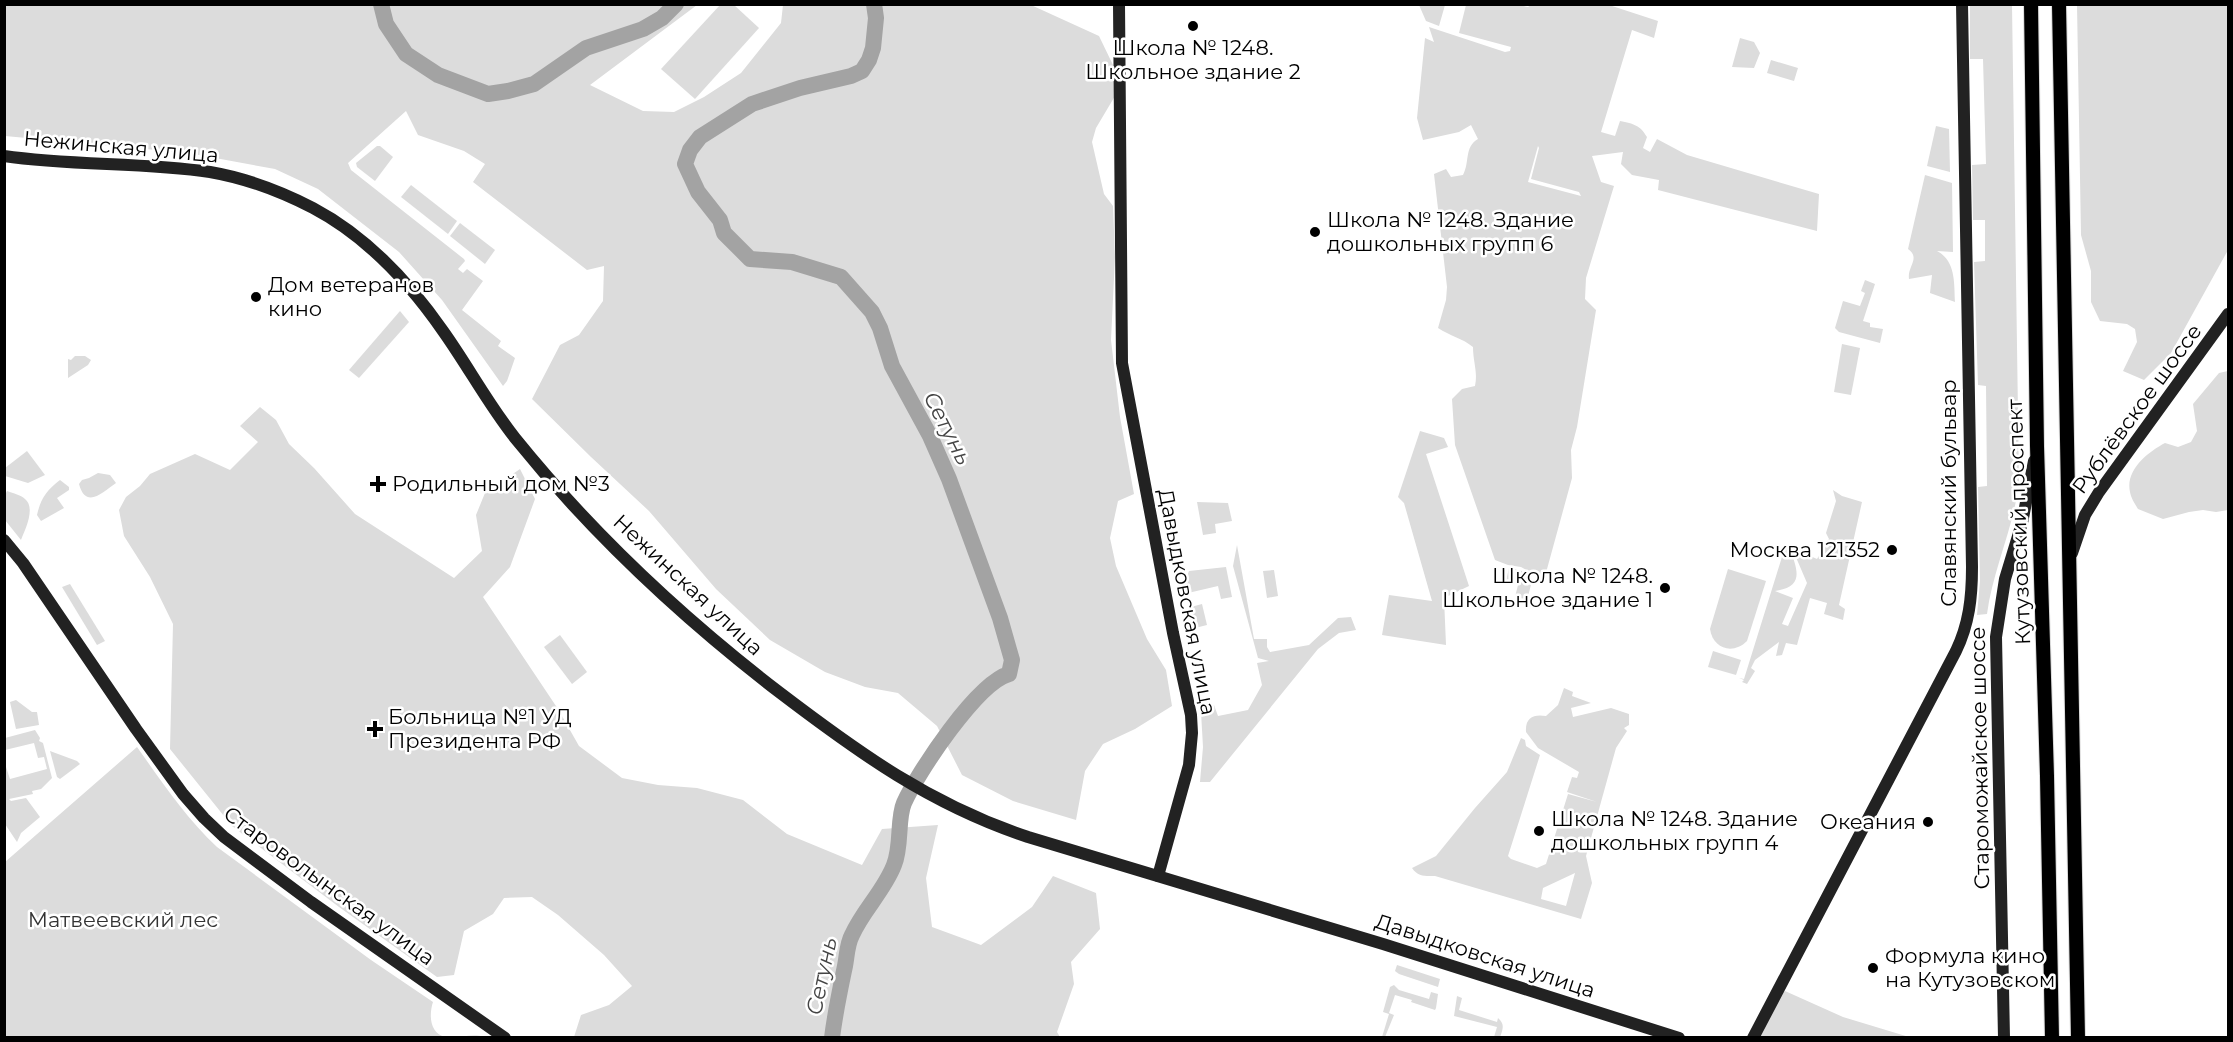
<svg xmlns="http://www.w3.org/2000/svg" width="2233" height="1042" viewBox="0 0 2233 1042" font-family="Montserrat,sans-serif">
  <rect width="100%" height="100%" fill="#fff"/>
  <g fill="#dcdcdc" fill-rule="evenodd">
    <path d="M1532 4 1609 5 1658 21 1654 38 1632 30 1601 132 1615 136 1620 121C1634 124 1640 125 1647 137L1643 148 1650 152 1657 139 1687 155 1819 194 1817 231 1658 190 1659 180 1632 175 1621 164 1623 152 1592 156 1601 182 1614 186 1586 278 1585 299 1596 310 1577 427 1571 450 1572 478 1544 580 1521 567 1508 565 1495 560 1455 445 1452 399 1462 389 1475 386C1478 372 1473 362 1473 347 1462 338 1450 336 1438 328L1446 300 1447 287 1434 174 1446 169 1451 177 1463 175C1470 162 1464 147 1478 139L1471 125 1459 132 1423 140 1417 118 1425 38 1434 42 1429 27 1505 52 1510 51 1511 47 1459 33 1466 5H1518L1528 7ZM1538 146 1539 148 1531 179 1579 192 1581 196 1528 182Z"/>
    <polygon points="4,5 697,5 590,85 643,111 674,112 704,97 741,73 781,23 783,5 1031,5 1099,36 1113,65 1115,96 1096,128 1092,142 1104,194 1113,206 1115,257 1111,340 1120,417 1134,494 1118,501 1110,538 1116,566 1147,639 1166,670 1172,706 1135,729 1103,744 1085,771 1076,820 1013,801 962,775 937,726 898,693 865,687 825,672 770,640 716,589 649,511 591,457 532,399 560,345 579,335 603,301 604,266 587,270 473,182 485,164 464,151 418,135 406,111 348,163 351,170 464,259 465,261 458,269 463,273 467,269 483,281 462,310 501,341 498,346 515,358 507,381 503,386 442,300 399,252 318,189 275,169 188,153 5,136"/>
    <polygon points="720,5 734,5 759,28 695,99 661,69"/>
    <polygon points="1419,5 1445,5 1439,26 1426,21"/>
    <path d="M1970 5H2012L2019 482C2014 527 1993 569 1987 614L1977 615 1980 581 1978 487 1987 486 1986 386 1978 385 1974 262 1985 261V220H1973L1972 165 1986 164 1983 59H1970Z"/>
    <polygon points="2077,5 2228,5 2228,250 2171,353 2144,380 2123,371 2137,342 2135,329 2127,324 2100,321 2091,302 2091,271 2081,235"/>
    <polygon points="1740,38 1754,42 1760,53 1754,68 1732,67"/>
    <polygon points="1771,60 1798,68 1794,81 1767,73"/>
    <polygon points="1936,126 1949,129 1950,172 1927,166"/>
    <polygon points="377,146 380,146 393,157 375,181 357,167 356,163"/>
    <path d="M1925 175 1952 183 1953 252 1937 251C1956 261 1954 283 1955 302L1930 293 1932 275 1909 279C1907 267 1921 258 1908 249Z"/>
    <polygon points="411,185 457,221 448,234 401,197"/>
    <polygon points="460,223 495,250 485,264 450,236"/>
    <polygon points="1865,280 1875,284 1863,321 1870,323 1870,327 1883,329 1880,343 1839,332 1835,328 1843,301 1860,306 1865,293 1861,291"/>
    <polygon points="400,311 409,322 359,378 349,370"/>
    <polygon points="1842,344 1860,348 1851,395 1834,392"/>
    <polygon points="75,356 85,356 91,360 88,365 68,378 68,359 71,360"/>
    <path d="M2228 371V510L2216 512 2203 510 2189 512 2163 519 2138 509C2135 504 2131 498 2130 492 2125 470 2148 452 2165 443L2178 447 2191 442 2197 431 2193 404 2219 373Z"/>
    <polygon points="260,407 276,420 289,444 314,468 355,514 454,578 482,551 476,515 485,493 520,469 535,499 510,567 483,597 558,709 579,746 622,778 658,785 697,788 743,800 787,834 862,865 882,829 938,825 926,878 932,927 981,945 1032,907 1053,876 1096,893 1100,929 1071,962 1074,984 1057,1032 1060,1037 574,1037 581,1015 609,1005 632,986 604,955 558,915 532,897 504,898 493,914 464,931 454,975 437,977 339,907 232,826 170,749 173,624 150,577 124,536 119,510 126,497 140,486 150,474 195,454 230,470 258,442 240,426"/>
    <polygon points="1420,431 1444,438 1448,447 1426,454 1469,586 1444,598 1446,645 1382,635 1389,595 1432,601 1404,503 1398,497"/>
    <polygon points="27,451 45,475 28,483 5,476 5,468"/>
    <path d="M98 473 110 475 116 483C103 492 86 510 79 484L82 480 89 478Z"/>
    <path d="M60 480 69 487V490L57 498 64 508 41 521 37 515C41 498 46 491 60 480Z"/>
    <path d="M1833 490 1842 496 1862 502 1839 605 1845 609 1843 620 1824 614 1827 603 1810 598 1797 645 1786 643 1782 655 1776 656 1779 642 1755 660 1751 668 1755 671 1747 684 1742 682 1744 680 1739 678 1744 679 1786 544 1787 547 1790 549C1798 571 1804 587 1775 591L1793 598 1782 624 1788 626 1807 583 1792 548 1817 559 1829 539 1826 533 1836 501Z"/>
    <path d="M7 491C12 493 21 495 25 499 36 508 25 530 21 540L5 520V495Z"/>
    <polygon points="1197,502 1228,503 1232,521 1215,524 1216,533 1203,535"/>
    <polygon points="1237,545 1254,639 1267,639 1267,647 1270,652 1309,645 1338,618 1351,617 1356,630 1339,633 1318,649 1210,782 1200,782 1203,747 1201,712 1214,705 1218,716 1248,710 1262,685 1257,663 1269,661 1258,658 1233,566"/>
    <polygon points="1226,567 1232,597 1221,599 1218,586 1188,593 1186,579 1189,571"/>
    <polygon points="1509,568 1522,571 1521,578 1532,581 1527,600 1515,597 1518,585 1506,581"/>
    <path d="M1728 569 1766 581 1747 641C1733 655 1713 649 1710 629Z"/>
    <polygon points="1274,570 1278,596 1267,598 1263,571"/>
    <polygon points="70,584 105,641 97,645 62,587"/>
    <polygon points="1202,604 1207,625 1195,628 1191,607"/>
    <polygon points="560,635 587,672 572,684 544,647"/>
    <polygon points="1713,651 1741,660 1736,675 1708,667"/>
    <path d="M1564 688 1573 692 1572 696 1591 703 1571 708 1573 717 1611 708 1629 714V725L1624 728 1627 731 1616 748 1586 856 1592 883 1581 919 1435 876C1425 876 1418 877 1412 868L1436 856 1475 808 1507 772 1521 738 1525 740 1526 746 1540 755 1508 856 1511 859 1537 868 1546 864 1568 794 1597 802 1567 792 1572 777 1577 778 1579 772 1538 748 1526 732C1525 717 1534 714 1546 716L1558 705ZM1575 873 1566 906 1541 899 1543 888Z"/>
    <polygon points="16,700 32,712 37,712 39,725 16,729 10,702"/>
    <polygon points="35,730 40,738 39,741 43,743 52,778 41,789 32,791 33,794 9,799 11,801 26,798 40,817 21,833 17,842 5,824 5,764 10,779 47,769 44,757 38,758 34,743 5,750 5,738"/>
    <path d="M137 747C162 782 185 817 217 847L371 960 433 1002C429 1014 429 1034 446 1037 458 1039 472 1033 484 1037H5V862Z"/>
    <polygon points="50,751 77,761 80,764 60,779 57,777"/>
    <polygon points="1397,965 1440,979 1438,987 1399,974 1395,971"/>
    <polygon points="1394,985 1399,990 1429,999 1431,992 1438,994 1436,1008 1435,1010 1411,1002 1412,1000 1395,995 1389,1013 1394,1015 1385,1037 1382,1037 1389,1014 1383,1012 1390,987"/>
    <polygon points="1785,991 1843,1017 1909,1037 1759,1038 1782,993"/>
    <path d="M1457 996 1462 998 1459 1010 1497 1022 1498 1018C1505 1024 1503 1029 1500 1037H1494L1497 1027 1454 1016Z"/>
  </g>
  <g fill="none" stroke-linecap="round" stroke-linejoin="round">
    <g stroke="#a3a3a3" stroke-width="16">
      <polyline points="381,4 386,24 406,54 438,75 488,94 508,91 534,84 586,48 643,29 662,18 676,4"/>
      <path d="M832 1038C835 1013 840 990 845 966 847 956 847 944 852 935 863 910 884 891 894 865 902 846 897 819 904 803 918 772 977 683 1009 674L1012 660 1000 618 949 479 930 436 892 366 880 328 872 312 841 277 792 262 750 259 724 233 720 220 698 192 685 164 690 150 700 137 752 104 800 88 851 76 862 71 869 60 873 48 876 18 874 4"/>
    </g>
    <defs>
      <g id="primary">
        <polyline points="2031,4 2037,446 2047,776 2052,1038"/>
        <polyline points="2059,4 2078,1038"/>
      </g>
    </defs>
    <use href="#primary" stroke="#dbdbdb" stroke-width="16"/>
    <g stroke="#222" stroke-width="12">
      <polyline points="1119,4 1122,363 1173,633 1191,715 1192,733 1189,765 1158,876"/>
      <path d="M4 156C72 166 142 162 210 172 245 178 282 192 313 208 366 236 409 282 443 331 468 366 488 404 515 438 590 531 684 619 779 692 859 753 931 805 1028 837L1383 944 1679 1038"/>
      <polyline points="4,540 23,563 136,729 183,794 204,818 224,837 311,902 505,1038"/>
      <polyline points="2072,553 2085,515 2099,492 2228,314"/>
      <path d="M1753 1038 1956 651C1969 624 1972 598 1972 567L1962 4"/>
      <polyline points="2004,1038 1996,637 2005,579 2022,523 2034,461"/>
    </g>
    <use href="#primary" stroke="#000" stroke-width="14"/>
  </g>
  <g fill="#000" stroke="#fff" stroke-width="2">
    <circle cx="1193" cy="26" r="6"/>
    <circle cx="1315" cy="232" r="6"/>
    <circle cx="256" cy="297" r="6"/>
    <path d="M375 475h6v6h6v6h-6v6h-6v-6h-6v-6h6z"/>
    <circle cx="1892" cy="550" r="6"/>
    <circle cx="1665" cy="588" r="6"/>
    <path d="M372 720h6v6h6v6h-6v6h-6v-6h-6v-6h6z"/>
    <circle cx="1928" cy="822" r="6"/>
    <circle cx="1539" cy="831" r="6"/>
    <circle cx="1873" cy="968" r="6"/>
  </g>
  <g text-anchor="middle" stroke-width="5" stroke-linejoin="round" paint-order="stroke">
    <g font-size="21" fill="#000" stroke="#fff" text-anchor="start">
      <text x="1193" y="55" text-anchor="middle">Школа № 1248.<tspan x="1193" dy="24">Школьное здание 2</tspan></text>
      <text x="1327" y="227">Школа № 1248. Здание<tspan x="1327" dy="24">дошкольных групп 6</tspan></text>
      <text x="268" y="292">Дом ветеранов<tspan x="268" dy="24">кино</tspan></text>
      <text x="392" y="491">Родильный дом №3</text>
      <text x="1880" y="557" text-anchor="end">Москва 121352</text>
      <text x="1653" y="583" text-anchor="end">Школа № 1248.<tspan x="1653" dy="24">Школьное здание 1</tspan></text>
      <text x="388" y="724">Больница №1 УД<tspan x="388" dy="24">Президента РФ</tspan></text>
      <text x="1551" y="826">Школа № 1248. Здание<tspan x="1551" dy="24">дошкольных групп 4</tspan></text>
      <text x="1916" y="829" text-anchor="end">Океания</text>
      <text x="1885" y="963">Формула кино<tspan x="1885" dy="24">на Кутузовском</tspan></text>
    </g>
    <g font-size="21" fill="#000" stroke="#fff">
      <text transform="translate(121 147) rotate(5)" y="7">Нежинская улица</text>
      <text transform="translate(2137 409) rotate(-54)" y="7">Рублёвское шоссе</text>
      <text transform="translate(1949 493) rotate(-90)" y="7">Славянский бульвар</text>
      <text transform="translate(2019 522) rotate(-92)" y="7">Кутузовский проспект</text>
      <text transform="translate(688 585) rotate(43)" y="7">Нежинская улица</text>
      <text transform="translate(1187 602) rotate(79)" y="7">Давыдковская улица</text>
      <text transform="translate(1980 758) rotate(-91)" y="7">Староможайское шоссе</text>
      <text transform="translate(329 886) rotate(36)" y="7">Староволынская улица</text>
      <text transform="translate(1485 956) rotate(18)" y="7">Давыдковская улица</text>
    </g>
    <g font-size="21" fill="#333" stroke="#fff">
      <text x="123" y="927">Матвеевский лес</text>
    </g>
    <g font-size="22" font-style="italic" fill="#444" stroke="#fff">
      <text transform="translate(948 428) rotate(63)" y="8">Сетунь</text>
      <text transform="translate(821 976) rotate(-78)" y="8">Сетунь</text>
    </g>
  </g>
  <rect width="2233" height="1042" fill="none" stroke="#000000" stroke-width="12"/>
</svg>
